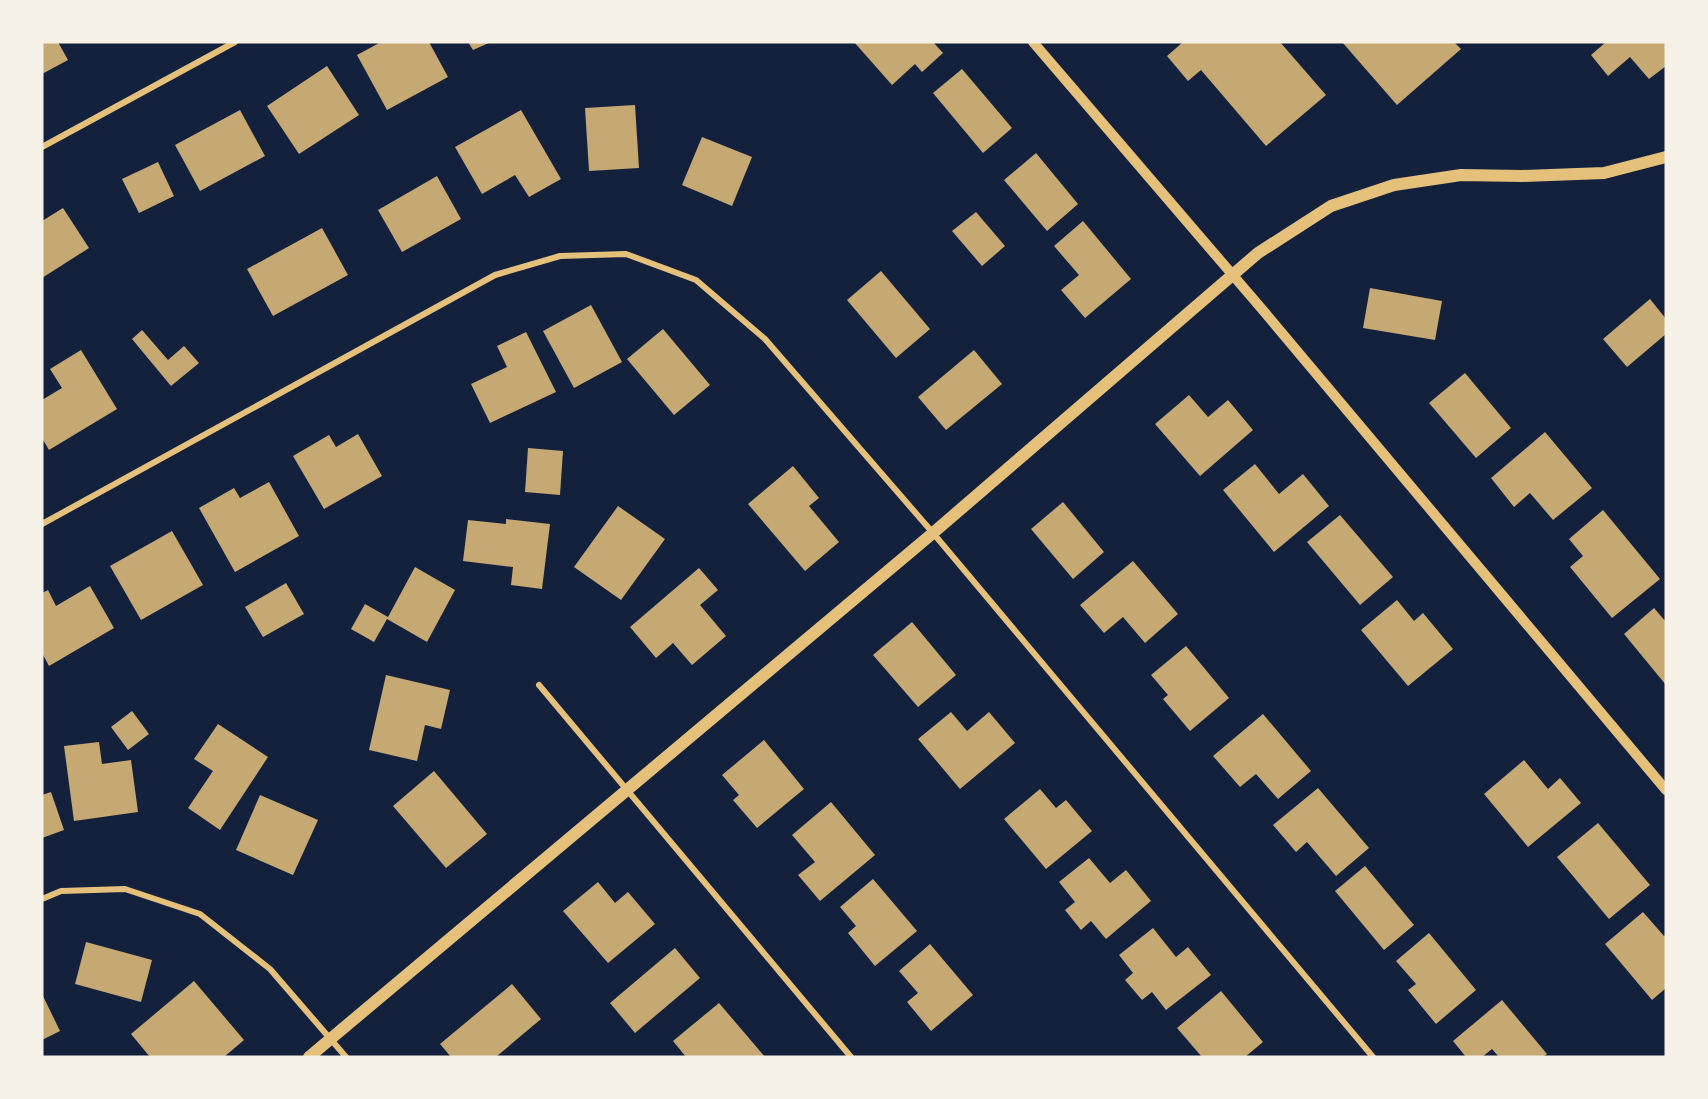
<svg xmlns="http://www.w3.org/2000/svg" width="1708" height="1099" viewBox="0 0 1708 1099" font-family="Karla,sans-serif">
  <rect width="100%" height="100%" fill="#14213d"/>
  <g fill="#c6a872">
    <polygon points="42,42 58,42 68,60 42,74"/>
    <polygon points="381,42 429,42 448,77 387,110 357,55"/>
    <polygon points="468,42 491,42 473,50"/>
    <polygon points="854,42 933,42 943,53 922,72 915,64 892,85"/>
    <polygon points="1183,42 1280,42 1326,95 1266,146 1201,70 1188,81 1167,56"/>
    <polygon points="1342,42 1454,42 1461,49 1397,105"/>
    <polygon points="1606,42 1666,42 1666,66 1649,79 1630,57 1608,76 1591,55"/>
    <polygon points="327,66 359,115 299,154 267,106"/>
    <polygon points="962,69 1012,128 983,153 933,93"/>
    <polygon points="635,105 639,168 589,171 585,108"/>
    <polygon points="240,110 265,156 200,191 175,145"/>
    <polygon points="521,110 561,179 529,197 515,175 482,194 455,147"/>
    <polygon points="702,137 752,157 732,206 682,185"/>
    <polygon points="1036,153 1078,204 1047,231 1004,180"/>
    <polygon points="158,162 174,196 139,213 122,179"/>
    <polygon points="437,176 461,219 402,252 378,210"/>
    <polygon points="63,208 89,248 42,278 42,221"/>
    <polygon points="976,212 1005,246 982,266 952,231"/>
    <polygon points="1083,221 1131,279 1085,318 1061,290 1079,275 1054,246"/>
    <polygon points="322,228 348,275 273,316 247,269"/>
    <polygon points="881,271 930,329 896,358 847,300"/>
    <polygon points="1370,288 1442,301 1435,340 1363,328"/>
    <polygon points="1650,299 1666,319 1666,334 1627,367 1603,339"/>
    <polygon points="591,305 622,362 574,388 543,331"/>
    <polygon points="663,329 710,385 674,415 627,359"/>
    <polygon points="142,330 168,360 184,346 199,363 171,386 132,339"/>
    <polygon points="526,332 556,392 490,423 471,384 507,367 497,346"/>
    <polygon points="81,350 117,409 49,450 42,438 42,400 62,388 50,369"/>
    <polygon points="974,350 1002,384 946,430 918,397"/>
    <polygon points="1465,373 1511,428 1476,458 1429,403"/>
    <polygon points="1189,395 1208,417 1228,400 1253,430 1200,476 1155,424"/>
    <polygon points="1545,432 1592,488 1553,520 1530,493 1514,507 1491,478"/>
    <polygon points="358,434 382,476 324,509 293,456 329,435 336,447"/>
    <polygon points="528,448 563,451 560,495 525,492"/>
    <polygon points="1255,464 1279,494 1303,474 1329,506 1274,552 1223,490"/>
    <polygon points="793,466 819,498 809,506 839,542 805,571 748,504"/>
    <polygon points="269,482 299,536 235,572 199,508 234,488 240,498"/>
    <polygon points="1063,502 1104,552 1073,579 1031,529"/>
    <polygon points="618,506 665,539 621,600 574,567"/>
    <polygon points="1603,510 1660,579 1612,618 1570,567 1583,556 1569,539"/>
    <polygon points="1340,515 1393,577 1360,605 1307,542"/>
    <polygon points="506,519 550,524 542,589 511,585 513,567 463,561 468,520 506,524"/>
    <polygon points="172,531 203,585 141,620 110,566"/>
    <polygon points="1133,561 1178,614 1145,643 1123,617 1104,633 1080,605"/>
    <polygon points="415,567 455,590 427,642 387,619 374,642 351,629 365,604 388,617"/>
    <polygon points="699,568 718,590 700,605 726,636 692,665 673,643 656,658 630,627"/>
    <polygon points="286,583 304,614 263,637 245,607"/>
    <polygon points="90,586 114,628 49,666 42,653 42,593 48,590 56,606"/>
    <polygon points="1397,600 1414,621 1423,613 1453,649 1408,686 1361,630"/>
    <polygon points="1654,608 1666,622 1666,685 1624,634"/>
    <polygon points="912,622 956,675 918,707 873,655"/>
    <polygon points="1186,646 1229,698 1190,731 1163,699 1168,695 1151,675"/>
    <polygon points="386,675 450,690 441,729 425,725 417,761 369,750"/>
    <polygon points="132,711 149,734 128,750 111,727"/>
    <polygon points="951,712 967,731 989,712 1015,743 960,789 918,739"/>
    <polygon points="1263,714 1311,771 1278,799 1256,774 1240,787 1213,756"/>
    <polygon points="218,724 268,757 220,830 188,808 213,771 194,759"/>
    <polygon points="764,740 804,789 757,828 733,800 739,795 722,775"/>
    <polygon points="99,742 102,764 131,760 138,812 74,821 64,746"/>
    <polygon points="1524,760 1548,789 1560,778 1581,803 1528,847 1484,794"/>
    <polygon points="434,771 487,834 446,868 393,806"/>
    <polygon points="1318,788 1369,848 1336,876 1307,842 1296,852 1273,825"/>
    <polygon points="1040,789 1056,808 1066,800 1092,831 1046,869 1004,819"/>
    <polygon points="51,792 64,830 42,838 42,795"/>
    <polygon points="260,795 318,820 293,875 236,850"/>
    <polygon points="831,802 875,855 820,901 798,875 815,862 792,835"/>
    <polygon points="1598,823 1650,885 1609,919 1557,857"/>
    <polygon points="1089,858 1110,883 1126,870 1151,901 1106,939 1091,921 1081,930 1065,910 1075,902 1059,882"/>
    <polygon points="1365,866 1414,925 1384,950 1335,891"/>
    <polygon points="873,879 917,931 875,966 848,933 856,926 840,907"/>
    <polygon points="598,882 615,903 628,892 655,924 608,963 563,911"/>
    <polygon points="1643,912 1664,936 1666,935 1666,988 1652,1000 1605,944"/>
    <polygon points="1153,928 1176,957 1188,947 1211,975 1166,1010 1152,992 1142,1000 1125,980 1133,973 1119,955"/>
    <polygon points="1429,933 1476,990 1436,1024 1408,990 1416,984 1396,961"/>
    <polygon points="86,942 152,960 141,1002 75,984"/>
    <polygon points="930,944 973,995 931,1031 907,1002 918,993 899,971"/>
    <polygon points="675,948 700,978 635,1033 610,1003"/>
    <polygon points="194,981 244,1040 224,1057 150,1057 131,1034"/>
    <polygon points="512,984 541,1019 496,1057 451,1057 440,1044"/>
    <polygon points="1221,991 1263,1042 1245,1057 1202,1057 1177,1028"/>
    <polygon points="42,994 60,1031 42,1040"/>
    <polygon points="1502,1000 1547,1054 1543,1057 1499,1057 1492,1049 1482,1057 1466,1057 1453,1041"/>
    <polygon points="719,1003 765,1057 686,1057 673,1041"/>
  </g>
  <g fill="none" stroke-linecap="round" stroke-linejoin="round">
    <g stroke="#e5c07b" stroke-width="6">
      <polyline points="42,147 235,42"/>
      <polyline points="42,524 495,275 560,256 626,254 696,280 765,339 933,533 1373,1057"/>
      <polyline points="539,685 851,1057"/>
      <polyline points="42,899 61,891 125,889 200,914 270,969 346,1057"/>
    </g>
    <polyline stroke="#e5c07b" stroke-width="10" points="1033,42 1261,308 1666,790"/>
    <polyline stroke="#e5c07b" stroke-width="12" points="309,1057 933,533 1258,253 1331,206 1394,185 1461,175 1522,176 1604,173 1666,157"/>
  </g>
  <rect width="1708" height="1099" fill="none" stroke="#f6f1e7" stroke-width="87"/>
</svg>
